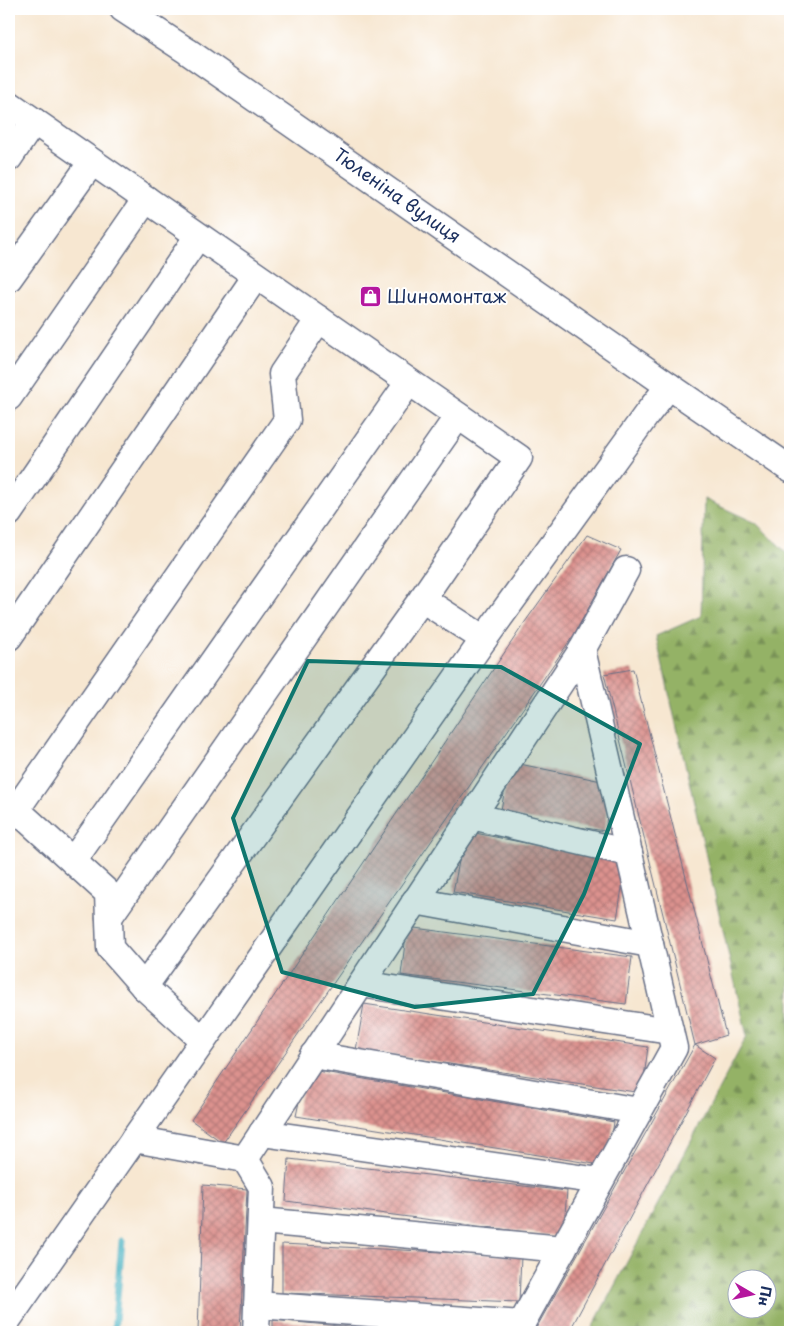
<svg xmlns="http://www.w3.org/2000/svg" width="799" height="1341" viewBox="0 0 799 1341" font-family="'Playpen Sans',sans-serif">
  <defs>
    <pattern id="forest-firs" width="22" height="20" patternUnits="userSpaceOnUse" patternTransform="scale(1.25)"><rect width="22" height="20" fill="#94b266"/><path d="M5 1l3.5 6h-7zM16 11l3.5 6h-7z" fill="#789157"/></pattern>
    <pattern id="building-cross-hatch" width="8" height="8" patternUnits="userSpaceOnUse" patternTransform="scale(1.25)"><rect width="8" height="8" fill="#dc928e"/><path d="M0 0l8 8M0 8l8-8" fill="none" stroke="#b27877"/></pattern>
  </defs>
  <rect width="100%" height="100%" fill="#fff"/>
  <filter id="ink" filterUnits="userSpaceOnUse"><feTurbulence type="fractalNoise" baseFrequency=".02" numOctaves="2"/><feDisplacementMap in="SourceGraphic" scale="10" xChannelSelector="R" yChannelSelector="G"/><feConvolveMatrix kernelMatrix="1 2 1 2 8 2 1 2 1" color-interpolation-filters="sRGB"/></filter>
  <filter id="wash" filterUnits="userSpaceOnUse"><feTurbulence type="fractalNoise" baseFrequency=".0096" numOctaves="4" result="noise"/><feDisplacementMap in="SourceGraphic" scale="20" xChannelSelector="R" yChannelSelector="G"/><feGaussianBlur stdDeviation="1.12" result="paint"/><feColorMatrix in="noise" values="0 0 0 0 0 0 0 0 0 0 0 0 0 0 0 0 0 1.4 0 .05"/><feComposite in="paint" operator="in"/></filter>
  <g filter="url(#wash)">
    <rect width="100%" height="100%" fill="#f7e7d1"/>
    <path fill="url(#forest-firs)" stroke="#587062" fill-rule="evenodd" d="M704 499 756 523 790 556V1332H590L747 1036 656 636 701 616ZM736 1278H766V1308H736Z"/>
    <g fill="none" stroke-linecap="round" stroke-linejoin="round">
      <polyline stroke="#40aebe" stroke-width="7" points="114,1332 122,1241"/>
    </g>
    <g id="blocks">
      <g fill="url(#building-cross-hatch)">
        <polygon points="587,535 621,550 573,636 223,1143 191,1120 525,622"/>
        <polygon points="633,669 726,1035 695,1045 715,1058 569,1332 534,1332 695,1045 604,674"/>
        <polygon points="510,762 611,783 605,831 500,815"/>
        <polygon points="465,831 626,863 617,919 453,892"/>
        <polygon points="407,927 632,957 626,1004 401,975"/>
        <polygon points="364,1004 648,1047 642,1093 356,1050"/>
        <polygon points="306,1069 614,1122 607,1166 296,1116"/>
        <polygon points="289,1159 567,1191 563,1237 286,1201"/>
        <polygon points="203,1185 247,1189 240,1332 198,1332"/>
        <polygon points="282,1244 521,1256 519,1302 282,1293"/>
        <polygon points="273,1320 394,1331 394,1332 273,1332"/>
      </g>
    </g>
  </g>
  <g filter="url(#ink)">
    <use href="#blocks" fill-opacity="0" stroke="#686f86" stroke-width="1"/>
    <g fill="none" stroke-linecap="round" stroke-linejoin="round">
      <defs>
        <g id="minor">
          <polyline points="123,9 187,51 669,386 790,469"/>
          <polyline points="9,104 519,458 422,599 144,987 110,948 108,893 9,803"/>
          <polyline points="9,158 34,121"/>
          <polyline points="9,278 92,162"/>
          <polyline points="9,397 146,199"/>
          <polyline points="9,513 198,236"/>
          <polyline points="422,599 484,639"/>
          <polyline points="9,637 256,276"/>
          <polyline points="582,650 626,570"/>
          <polyline points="16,810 287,420 282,374 319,319"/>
          <polyline points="472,816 629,853"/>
          <polyline points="73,861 409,382"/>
          <polyline points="415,901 650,944"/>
          <polyline points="109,917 458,416"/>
          <polyline points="361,984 670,1031"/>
          <polyline points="144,987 203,1040"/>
          <polyline points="313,1055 639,1111"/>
          <polyline points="262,1133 600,1181"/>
          <polyline points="134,1139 245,1159 582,650 674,1048 517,1332"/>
          <polyline points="245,1159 262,1187 256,1332"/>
          <polyline points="261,1221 563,1249"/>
          <polyline points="257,1305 522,1324"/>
          <polyline points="9,1318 484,639 647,414 669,386"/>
        </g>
      </defs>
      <use href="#minor" stroke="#686f86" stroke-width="29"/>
      <use href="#minor" stroke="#fff" stroke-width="26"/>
    </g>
  </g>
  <path fill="#0f766e" fill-opacity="0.2" stroke="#0f766e" stroke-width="4" stroke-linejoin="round" d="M308 661 501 667 640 744 584 894 533 994 415 1007 282 972 233 818Z"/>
  <defs>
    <symbol id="shop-square" viewBox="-11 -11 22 22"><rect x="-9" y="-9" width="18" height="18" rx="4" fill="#b5179e" stroke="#fff"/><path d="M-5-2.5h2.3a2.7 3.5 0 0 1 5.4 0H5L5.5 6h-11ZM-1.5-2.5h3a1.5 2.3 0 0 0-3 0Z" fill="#fff"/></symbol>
  </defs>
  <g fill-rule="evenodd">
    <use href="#shop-square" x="358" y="284" width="25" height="25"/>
  </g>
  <g text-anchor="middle" stroke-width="4" stroke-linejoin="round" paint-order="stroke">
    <g font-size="18" fill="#1b2f5e" stroke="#fff">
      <text transform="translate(397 196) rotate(35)" y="6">Тюленіна вулиця</text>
    </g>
    <g font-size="18" fill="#1b2f5e" stroke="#fff" text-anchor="start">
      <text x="387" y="303">Шиномонтаж</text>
    </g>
  </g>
  <rect width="799" height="1341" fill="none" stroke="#fff" stroke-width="30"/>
  <g transform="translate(752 1294) rotate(99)"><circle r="24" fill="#ffffff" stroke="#a4acbf"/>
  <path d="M0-4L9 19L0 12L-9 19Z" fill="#b5179e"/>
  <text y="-8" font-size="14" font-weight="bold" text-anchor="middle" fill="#1b2f5e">Пн</text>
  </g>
</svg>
